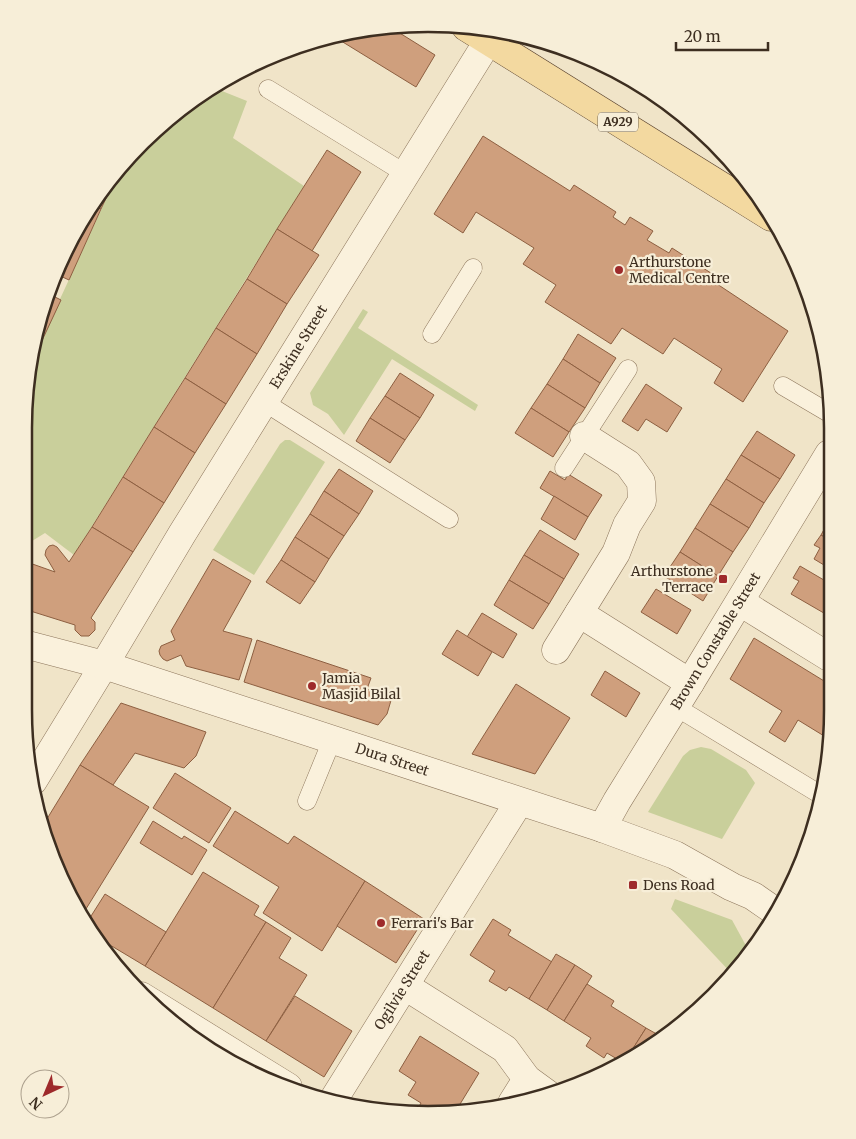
<svg xmlns="http://www.w3.org/2000/svg" width="856" height="1139" viewBox="0 0 856 1139" font-family="Merriweather,serif">
  <rect width="100%" height="100%" fill="#f0e4c8"/>
  <g fill="#c9cf9b">
    <polygon points="212,87 247,101 233,138 304,186 74,555 45,533 24,546 25,402 31,362 119,171 203,92"/>
    <polygon points="363,309 368,312 358,328 478,405 475,411 392,359 344,435 328,414 313,405 310,393"/>
    <polygon points="285,440 290,440 325,462 254,575 213,550 280,444"/>
    <polygon points="701,747 711,749 746,770 755,783 722,839 648,812 683,756 690,750"/>
    <polygon points="675,899 732,920 750,953 732,974 671,909"/>
  </g>
  <g fill="#cf9f7d" stroke="#8d5f41">
    <polygon points="390,27 435,55 416,87 333,36 349,32"/>
    <polygon points="599,63 621,75 618,78 598,65"/>
    <polygon points="621,75 642,86 639,91 618,78"/>
    <polygon points="642,86 652,92 662,100 660,103 639,91"/>
    <polygon points="483,136 570,191 574,185 616,212 613,217 625,225 630,217 653,231 647,240 669,253 672,248 714,275 711,280 788,331 743,402 714,383 722,369 674,338 663,354 622,328 611,344 545,302 556,285 523,264 534,248 476,212 463,233 434,214"/>
    <polygon points="327,150 361,172 312,251 277,229"/>
    <polygon points="119,171 101,209 93,205 107,182"/>
    <polygon points="93,205 101,209 69,280 56,274 65,249"/>
    <polygon points="277,229 319,255 287,304 247,279"/>
    <polygon points="247,279 287,304 257,354 216,328"/>
    <polygon points="49,294 61,300 31,364 38,323"/>
    <polygon points="216,328 257,354 226,404 185,378"/>
    <polygon points="578,334 616,358 600,383 563,359"/>
    <polygon points="563,359 600,383 585,408 547,384"/>
    <polygon points="400,373 434,395 420,418 385,396"/>
    <polygon points="185,378 226,404 195,453 154,427"/>
    <polygon points="547,384 585,408 569,432 531,408"/>
    <polygon points="646,384 682,408 667,432 646,419 638,431 622,421"/>
    <polygon points="385,396 420,418 405,440 370,418"/>
    <polygon points="531,408 569,432 553,457 515,433"/>
    <polygon points="370,418 405,440 390,463 356,441"/>
    <polygon points="154,427 195,453 164,503 123,477"/>
    <polygon points="757,431 795,455 780,479 741,455"/>
    <polygon points="741,455 780,479 764,503 726,479"/>
    <polygon points="339,469 373,491 359,514 324,491"/>
    <polygon points="550,471 565,480 568,474 602,495 588,517 540,488"/>
    <polygon points="123,477 164,503 133,552 92,527"/>
    <polygon points="726,479 764,503 749,528 710,504"/>
    <polygon points="324,491 359,514 344,536 310,514"/>
    <polygon points="554,496 588,517 575,540 541,519"/>
    <polygon points="710,504 749,528 733,552 695,528"/>
    <polygon points="310,514 344,536 329,559 295,537"/>
    <polygon points="827,524 829,525 829,540 821,535"/>
    <polygon points="92,527 133,552 91,618 95,622 95,630 89,636 81,636 75,630 75,625 24,609 24,561 55,572 45,555 46,550 49,546 53,545 57,547 69,562"/>
    <polygon points="695,528 733,552 718,576 680,552"/>
    <polygon points="540,530 579,554 564,579 524,555"/>
    <polygon points="821,535 829,540 829,568 814,559 820,548 814,545"/>
    <polygon points="295,537 329,559 315,582 281,560"/>
    <polygon points="680,552 718,576 703,601 664,576"/>
    <polygon points="524,555 564,579 549,604 509,580"/>
    <polygon points="213,559 251,581 223,631 252,639 239,680 186,666 181,655 167,661 163,659 160,655 159,651 161,646 175,640 171,631"/>
    <polygon points="281,560 315,582 300,604 266,582"/>
    <polygon points="800,566 829,583 829,616 791,594 799,581 793,578"/>
    <polygon points="509,580 549,604 533,629 494,605"/>
    <polygon points="656,589 691,610 677,634 641,612"/>
    <polygon points="482,613 517,634 503,658 467,637"/>
    <polygon points="457,630 492,652 478,676 442,654"/>
    <polygon points="754,638 829,684 829,739 798,720 785,742 769,732 782,711 730,679"/>
    <polygon points="257,640 371,678 367,689 392,697 387,714 378,725 244,682"/>
    <polygon points="605,671 640,693 626,717 591,695"/>
    <polygon points="516,684 570,718 535,774 472,754"/>
    <polygon points="121,703 206,732 196,756 184,768 135,753 113,785 80,765"/>
    <polygon points="80,765 149,807 81,917 78,913 42,827"/>
    <polygon points="175,773 231,808 209,843 153,808"/>
    <polygon points="235,811 288,844 294,836 365,881 322,951 263,913 279,887 213,846"/>
    <polygon points="153,821 182,839 184,836 207,850 192,875 140,843"/>
    <polygon points="203,872 259,906 254,915 266,922 213,1008 145,966"/>
    <polygon points="365,881 424,919 396,963 337,926"/>
    <polygon points="105,894 166,932 145,966 95,936 86,924"/>
    <polygon points="493,919 511,930 508,935 552,962 529,999 509,987 506,991 489,981 495,971 470,955"/>
    <polygon points="266,922 291,938 279,958 307,975 266,1041 213,1008"/>
    <polygon points="556,954 575,965 547,1010 529,999"/>
    <polygon points="575,965 592,976 564,1021 547,1010"/>
    <polygon points="587,984 614,1001 611,1006 646,1028 625,1061 622,1062 607,1053 604,1058 586,1046 591,1038 564,1021"/>
    <polygon points="295,996 352,1031 324,1077 266,1041"/>
    <polygon points="646,1028 662,1037 659,1042 653,1047 625,1061"/>
    <polygon points="420,1036 479,1073 454,1114 416,1112 421,1103 408,1095 416,1082 399,1071"/>
  </g>
  <g fill="none" stroke-linecap="round" stroke-linejoin="round">
    <defs>
      <g id="service">
        <polyline points="268,89 406,174"/>
        <polyline points="432,334 473,268"/>
        <polyline points="783,386 829,413"/>
        <polyline points="264,402 449,519"/>
        <polyline points="564,468 628,369"/>
        <polyline points="676,707 821,795"/>
        <polyline points="307,801 332,740"/>
      </g>
      <g id="minor">
        <polyline points="740,602 829,657"/>
        <polyline points="579,613 690,683"/>
        <polyline points="556,650 616,553 627,525 642,501 641,482 628,464 584,436"/>
        <path id="s1" d="M33 781 104 665 182 534 495 30"/>
        <path id="s2" d="M602 828 617 801 690 683 829 454"/>
        <polyline points="405,986 505,1049 527,1079 549,1095"/>
        <polyline points="141,996 288,1087"/>
        <path id="s3" d="M332 1102 519 802"/>
        <polyline points="512,1103 527,1079"/>
      </g>
      <g id="tertiary">
        <path id="s4" d="M24 644 104 665 602 828 675 855 732 887 753 896 776 912"/>
      </g>
      <polyline id="primary" points="466,27 771,217"/>
    </defs>
    <use href="#service" stroke="#8d765c" stroke-width="19"/>
    <use href="#minor" stroke="#8d765c" stroke-width="29"/>
    <use href="#tertiary" stroke="#8d765c" stroke-width="29"/>
    <use href="#primary" stroke="#5b4430" stroke-width="29"/>
    <use href="#service" stroke="#faf1dc" stroke-width="18"/>
    <use href="#minor" stroke="#faf1dc" stroke-width="28"/>
    <use href="#tertiary" stroke="#faf1dc" stroke-width="28"/>
    <use href="#primary" stroke="#f3d9a0" stroke-width="28"/>
  </g>
  <g fill="#9e2a2b" stroke="#f7eed8" stroke-width="2">
    <circle cx="619" cy="270" r="5"/>
    <rect x="718" y="574" width="10" height="10" rx="2.5"/>
    <circle cx="312" cy="686" r="5"/>
    <rect x="628" y="880" width="10" height="10" rx="2.5"/>
    <circle cx="381" cy="923" r="5"/>
  </g>
  <g text-anchor="middle" stroke-width="4.5" stroke-linejoin="round" paint-order="stroke">
    <rect fill="#f7eed8" stroke="#756857" stroke-width="1" x="598" y="112.5" width="40" height="19" rx="4"/>
    <g font-size="12" font-weight="bold" fill="#3d2e20">
      <text x="618" y="126">A929</text>
    </g>
    <g font-size="14" fill="#3d2e20" stroke="#f7eed8" text-anchor="start">
      <text x="629" y="267">Arthurstone<tspan x="629" dy="16">Medical Centre</tspan></text>
      <text x="713" y="576" text-anchor="end">Arthurstone<tspan x="713" dy="16">Terrace</tspan></text>
      <text x="322" y="683">Jamia<tspan x="322" dy="16">Masjid Bilal</tspan></text>
      <text x="643" y="890">Dens Road</text>
      <text x="391" y="928">Ferrari's Bar</text>
    </g>
    <g font-size="14" fill="#3d2e20" stroke="#f7eed8">
      <text dy="5" stroke="none"><textPath href="#s1" startOffset="509">Erskine Street</textPath></text>
      <text dy="5" stroke="none"><textPath href="#s2" startOffset="219">Brown Constable Street</textPath></text>
      <text dy="5" stroke="none"><textPath href="#s4" startOffset="386">Dura Street</textPath></text>
      <text dy="5" stroke="none"><textPath href="#s3" startOffset="132">Ogilvie Street</textPath></text>
    </g>
  </g>
  <path d="M0 0H856V1139H0ZM428 32H428A396 396 0 0 1 824 428V710A396 396 0 0 1 428 1106H428A396 396 0 0 1 32 710V428A396 396 0 0 1 428 32Z" fill="#f7eed8" fill-rule="evenodd"/>
  <path fill="none" stroke="#3d2e20" stroke-width="2.5" d="M428 32H428A396 396 0 0 1 824 428V710A396 396 0 0 1 428 1106H428A396 396 0 0 1 32 710V428A396 396 0 0 1 428 32Z"/>
  <g transform="translate(45 1094) rotate(224)"><circle r="24" fill="#f7eed8" stroke="#ada18e"/>
  <path d="M0-4L9 19L0 12L-9 19Z" fill="#9e2a2b"/>
  <text y="-8" font-size="14" font-weight="bold" text-anchor="middle" fill="#3d2e20">N</text>
  </g>
  <path d="M676 42v8h92v-8" fill="none" stroke="#3d2e20" stroke-width="2.5"/>
  <text x="684" y="42" font-size="15" fill="#3d2e20" stroke="#f7eed8" stroke-width="4" paint-order="stroke">20 m</text>
</svg>
